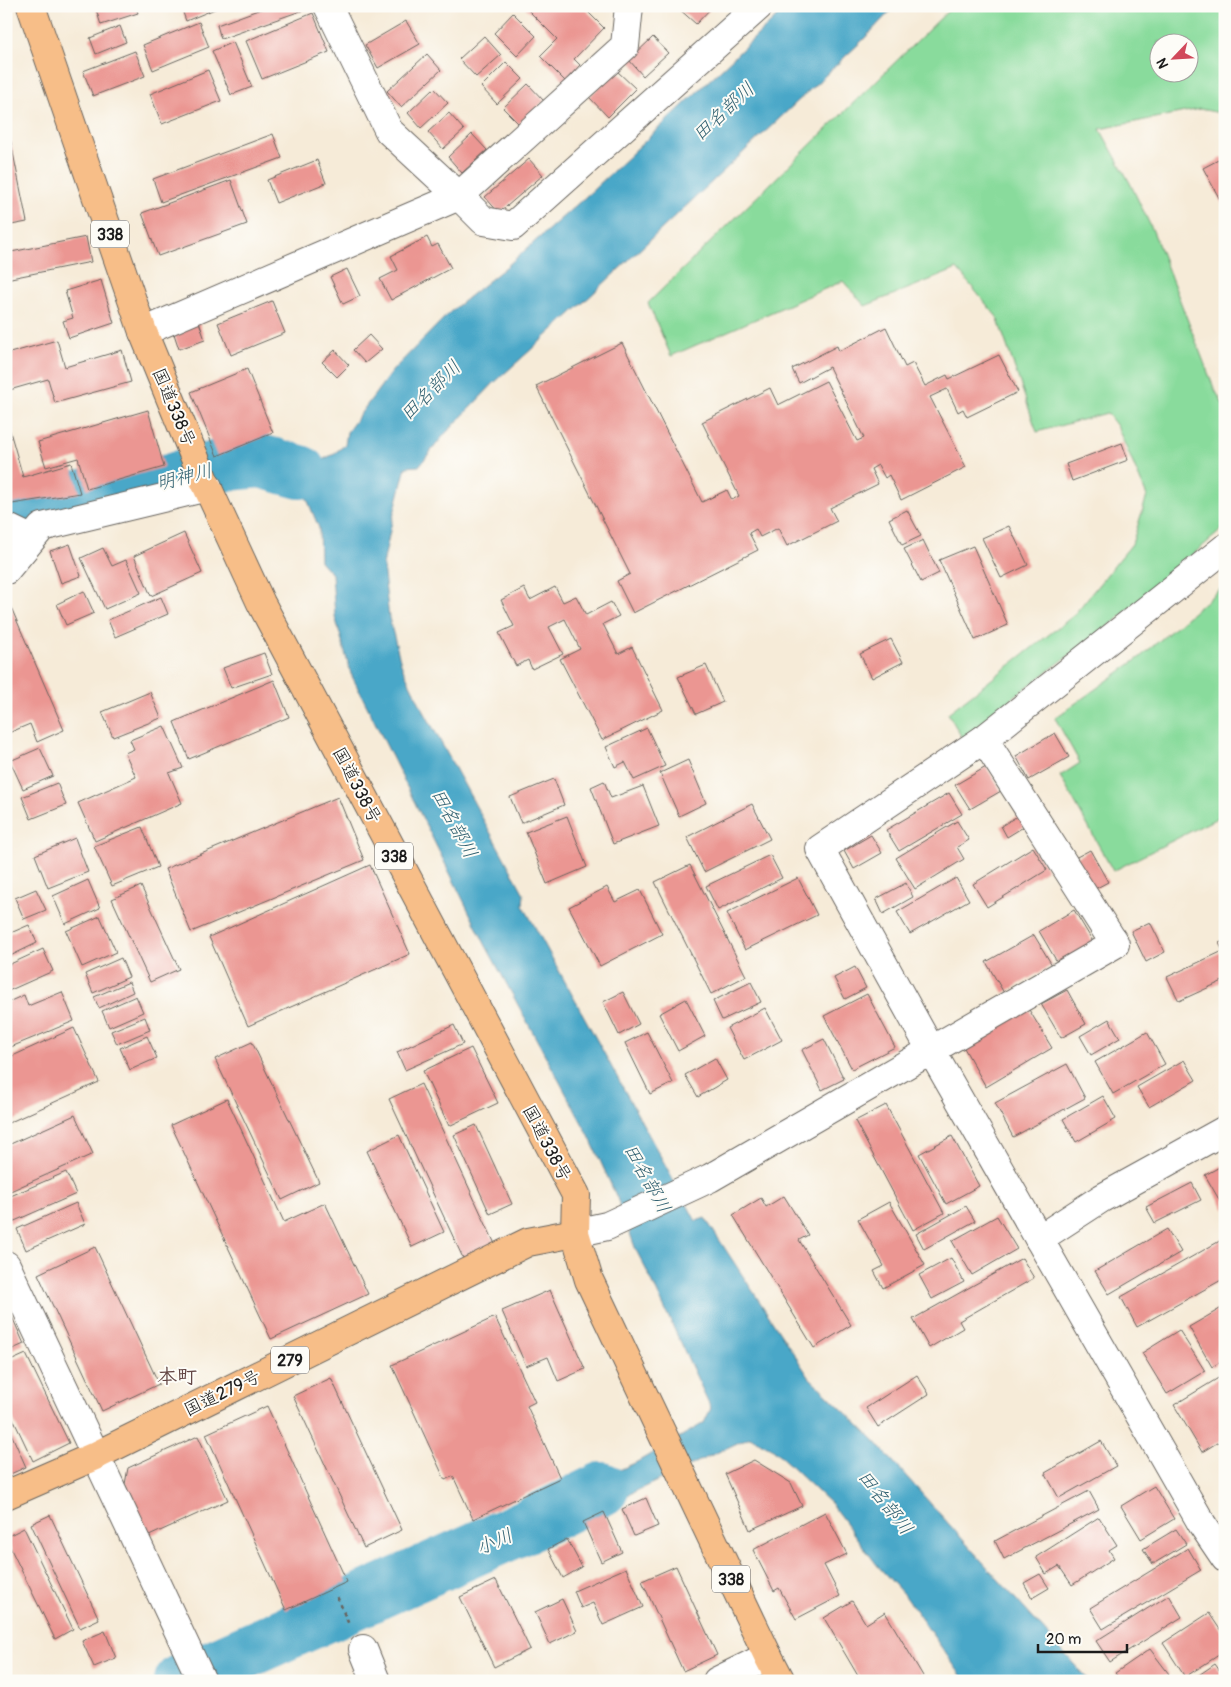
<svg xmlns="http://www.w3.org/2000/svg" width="1231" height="1687" viewBox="0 0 1231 1687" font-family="Pangolin,'Klee One',sans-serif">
  <rect width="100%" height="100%" fill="#fdfcf7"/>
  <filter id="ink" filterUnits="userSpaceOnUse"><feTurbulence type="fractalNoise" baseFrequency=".02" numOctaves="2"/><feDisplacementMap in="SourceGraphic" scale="10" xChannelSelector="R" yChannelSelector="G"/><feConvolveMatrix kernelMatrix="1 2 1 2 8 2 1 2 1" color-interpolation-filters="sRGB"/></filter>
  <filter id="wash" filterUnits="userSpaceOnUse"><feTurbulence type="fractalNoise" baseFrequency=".0096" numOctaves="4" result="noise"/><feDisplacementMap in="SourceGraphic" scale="20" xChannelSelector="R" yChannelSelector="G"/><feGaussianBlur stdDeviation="1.12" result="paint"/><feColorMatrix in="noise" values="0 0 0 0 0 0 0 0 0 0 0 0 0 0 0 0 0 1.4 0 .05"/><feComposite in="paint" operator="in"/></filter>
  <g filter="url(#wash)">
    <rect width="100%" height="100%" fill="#f6ebd8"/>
    <g fill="#89db9c" stroke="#527c5c" fill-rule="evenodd">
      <path d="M953 6H1225V114L1200 109 1100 129 1130 183 1153 231 1214 388 1225 408V527L1115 621 1012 698 966 745 948 713 1073 616 1132 544 1147 496 1117 426 1107 413 1037 432 997 317 957 269 865 306 843 281 671 356 648 303ZM1158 42H1188V72H1158Z"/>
      <polygon points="1225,585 1225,814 1113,871 1060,776 1080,763 1055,718 1139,658"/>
    </g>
    <polygon fill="#49a7c8" stroke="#326272" points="788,6 895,6 863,40 584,302 494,383 444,435 419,466 406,467 392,521 383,565 389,618 402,667 420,704 524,894 523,905 696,1221 705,1218 809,1377 873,1439 1089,1681 965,1681 906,1597 877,1565 832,1505 773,1449 750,1437 543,1535 535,1522 533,1509 637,1462 704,1423 711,1408 650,1277 636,1250 617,1198 589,1136 485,944 351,674 335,616 332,574 320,561 319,528 305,494 285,478 261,468 231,472 228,464 227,456 291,451 312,465 332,455 345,445 347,432 392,371 450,312 506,267 592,191"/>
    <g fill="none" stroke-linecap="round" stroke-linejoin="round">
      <g stroke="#49a7c8" stroke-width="54">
        <polyline points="6,512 170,480 228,464 260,461 300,472"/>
        <polyline points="181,1681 535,1522 602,1489"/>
      </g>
    </g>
    <g id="blocks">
      <g fill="#eb9692">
        <polygon points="95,6 135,6 138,13 101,25"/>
        <polygon points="183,6 222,6 186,21 181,7"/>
        <polygon points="269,6 312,7 221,39 217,25"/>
        <polygon points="524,6 582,6 604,28 574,59 580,65 565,81 540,56 557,39"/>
        <polygon points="680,6 713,6 696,24 678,8"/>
        <polygon points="313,13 329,52 262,79 246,41"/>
        <polygon points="513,13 536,36 517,56 494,33"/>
        <polygon points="406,21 420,44 378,68 365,45"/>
        <polygon points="199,22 209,47 153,70 143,45"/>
        <polygon points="120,26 126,42 96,54 90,38"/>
        <polygon points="484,36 501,55 476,77 459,59"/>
        <polygon points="653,37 668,53 643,76 629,60"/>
        <polygon points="233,42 252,87 231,95 212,51"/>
        <polygon points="135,51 145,76 93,96 83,71"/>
        <polygon points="427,54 441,70 401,107 387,91"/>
        <polygon points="506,62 523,79 497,104 481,87"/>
        <polygon points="208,70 221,101 162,124 150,94"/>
        <polygon points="616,70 636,89 608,117 589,97"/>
        <polygon points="528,84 544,101 519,124 503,108"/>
        <polygon points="434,88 448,103 421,128 408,113"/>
        <polygon points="449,113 464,130 443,149 428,132"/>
        <polygon points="6,118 27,222 6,226"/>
        <polygon points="273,134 282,158 161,202 153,179"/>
        <polygon points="472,134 487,150 462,173 448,157"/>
        <polygon points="1224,157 1225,159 1225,209 1203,168"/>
        <polygon points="529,159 543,175 499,213 485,197"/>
        <polygon points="317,160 326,183 276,203 267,180"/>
        <polygon points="231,180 247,224 158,256 142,213"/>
        <polygon points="86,237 91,262 6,279 6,253"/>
        <polygon points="427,237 432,247 438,244 451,268 391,300 380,279 398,270 391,256"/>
        <polygon points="347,269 360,296 343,304 330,277"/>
        <polygon points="101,280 114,323 69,338 63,321 73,318 65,291"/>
        <polygon points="272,301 285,333 231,355 218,323"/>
        <polygon points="199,322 205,340 179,349 173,331"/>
        <polygon points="886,327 905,367 913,363 925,386 947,375 949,379 999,355 1018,392 967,417 963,409 958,412 947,389 930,397 966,467 901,500 889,475 885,478 878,465 871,469 878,484 830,508 837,521 787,546 778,528 760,537 756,529 749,533 758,550 633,613 617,581 630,574 536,386 622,343 702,502 727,490 732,500 739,496 702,422 770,388 778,405 826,381 857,441 864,438 829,367 799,383 792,369 837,346 839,351"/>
        <polygon points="369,335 382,349 365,363 353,350"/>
        <polygon points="57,340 65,367 122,350 131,382 55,403 48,379 6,391 6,354"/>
        <polygon points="335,350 349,365 337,377 322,362"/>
        <polygon points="247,369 273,433 217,456 191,392"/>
        <polygon points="148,410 164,467 87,489 78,458 46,467 38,442"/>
        <polygon points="7,421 23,477 71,463 80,493 6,505"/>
        <polygon points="1122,443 1128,460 1072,481 1066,464"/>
        <polygon points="907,510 921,536 902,545 889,519"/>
        <polygon points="1009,526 1028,565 1001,578 982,538"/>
        <polygon points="184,533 202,573 151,596 134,556"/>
        <polygon points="923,540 939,573 921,582 904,549"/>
        <polygon points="70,544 81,576 61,583 50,551"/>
        <polygon points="973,546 1008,625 975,640 939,560"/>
        <polygon points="103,548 112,566 126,560 141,593 105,609 81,558"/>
        <polygon points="555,587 563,602 576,596 586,615 611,602 619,616 603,624 618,654 632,647 663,710 602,740 560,659 580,649 565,619 549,627 563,654 532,669 528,660 516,666 499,633 514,626 501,600 524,588 530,600"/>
        <polygon points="84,591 94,613 66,625 57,604"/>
        <polygon points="161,597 168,614 115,637 108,620"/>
        <polygon points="10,605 64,730 37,742 30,724 6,734 6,606"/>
        <polygon points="891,639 903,662 872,678 860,654"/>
        <polygon points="264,653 272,674 231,688 223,668"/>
        <polygon points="706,665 723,702 696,714 678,677"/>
        <polygon points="274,680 289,717 189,759 174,722"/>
        <polygon points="150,692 161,718 113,737 102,712"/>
        <polygon points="164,726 183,768 169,773 182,803 95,841 78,803 136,777 125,753 134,749 130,740"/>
        <polygon points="647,728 665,766 634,780 625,762 615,767 606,747"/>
        <polygon points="1055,733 1069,757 1029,780 1016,756"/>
        <polygon points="40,748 53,776 23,789 10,761"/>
        <polygon points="688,760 706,803 679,816 660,773"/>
        <polygon points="986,767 1001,791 970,809 955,785"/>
        <polygon points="554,779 564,805 521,823 510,797"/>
        <polygon points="604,781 611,798 643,786 659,826 613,844 591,787"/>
        <polygon points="57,783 66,805 31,819 22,797"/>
        <polygon points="949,793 962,814 899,851 886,830"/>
        <polygon points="338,797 364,860 191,932 165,869"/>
        <polygon points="752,804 770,839 704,872 687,837"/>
        <polygon points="1019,815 1025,826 1007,837 1001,826"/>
        <polygon points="567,816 587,867 547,884 526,832"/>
        <polygon points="957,821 969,840 957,847 964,859 915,889 896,858"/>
        <polygon points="142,827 158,867 112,886 94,846"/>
        <polygon points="871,835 882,853 854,869 844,851"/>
        <polygon points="75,838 88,872 48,888 35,855"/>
        <polygon points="1033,847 1047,870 987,907 973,884"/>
        <polygon points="1090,850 1108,882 1093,890 1075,858"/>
        <polygon points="770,855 782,878 718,910 706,886"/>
        <polygon points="370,865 410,954 248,1026 209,937"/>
        <polygon points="690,865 746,976 711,994 655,882"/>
        <polygon points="798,878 817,915 745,950 727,913"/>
        <polygon points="956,878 969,900 910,934 897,912"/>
        <polygon points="88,880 100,908 65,924 53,896"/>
        <polygon points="906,883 913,897 883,914 876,899"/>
        <polygon points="141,886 179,969 150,982 112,899"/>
        <polygon points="607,887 615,902 640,890 662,934 600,966 569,907"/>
        <polygon points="36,889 46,910 24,919 15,898"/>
        <polygon points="1074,910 1095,945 1060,967 1039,931"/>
        <polygon points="100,916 116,952 82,967 66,931"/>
        <polygon points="1150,922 1165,952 1146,962 1131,931"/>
        <polygon points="29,925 37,943 6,958 6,935"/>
        <polygon points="1034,935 1052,965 1004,993 986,962"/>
        <polygon points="1225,940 1225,980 1179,1001 1167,977 1223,951 1219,943"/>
        <polygon points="43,949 53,971 6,992 6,966"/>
        <polygon points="121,958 129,977 93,993 85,974"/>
        <polygon points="855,967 866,988 845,999 834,978"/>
        <polygon points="129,982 133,992 99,1008 94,997"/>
        <polygon points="751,982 761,1002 722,1020 713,1001"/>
        <polygon points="1067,990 1086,1024 1061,1038 1041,1004"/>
        <polygon points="62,992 74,1021 6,1049 6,1003 24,995 28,1006"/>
        <polygon points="623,992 639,1024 619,1035 603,1002"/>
        <polygon points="867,994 895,1047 852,1069 824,1016"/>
        <polygon points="136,996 143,1012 109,1027 102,1011"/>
        <polygon points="686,999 705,1036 678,1051 659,1014"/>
        <polygon points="765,1008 782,1040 744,1060 727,1028"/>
        <polygon points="1028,1008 1052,1048 986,1087 963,1046"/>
        <polygon points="145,1017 150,1030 117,1044 111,1031"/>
        <polygon points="1109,1019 1120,1038 1091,1055 1080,1036"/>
        <polygon points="454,1025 463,1044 405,1070 397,1052"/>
        <polygon points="74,1028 99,1082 6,1124 6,1059"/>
        <polygon points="647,1032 673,1083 650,1094 625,1043"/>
        <polygon points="1147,1032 1165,1064 1113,1094 1095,1062"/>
        <polygon points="147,1036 157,1058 130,1070 120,1048"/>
        <polygon points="824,1039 844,1079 822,1090 802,1050"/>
        <polygon points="252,1042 319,1182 282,1200 215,1059"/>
        <polygon points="471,1048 498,1103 449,1126 423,1071"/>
        <polygon points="715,1058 727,1080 698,1097 685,1075"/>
        <polygon points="1184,1060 1196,1080 1149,1107 1137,1087"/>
        <polygon points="1067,1064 1085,1098 1013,1137 995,1103"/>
        <polygon points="421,1084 495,1244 463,1258 389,1099"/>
        <polygon points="1103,1096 1116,1119 1076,1142 1063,1119"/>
        <polygon points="227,1099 284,1222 325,1203 368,1294 271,1339 171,1125"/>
        <polygon points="886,1105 944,1213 913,1230 855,1121"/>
        <polygon points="75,1115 93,1154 6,1193 6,1146"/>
        <polygon points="476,1125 512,1204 490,1214 454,1135"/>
        <polygon points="399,1135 444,1232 412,1247 367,1151"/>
        <polygon points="952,1136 979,1186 946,1204 919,1154"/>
        <polygon points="1225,1164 1225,1210 1205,1175"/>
        <polygon points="66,1172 76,1194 10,1223 6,1214 6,1198"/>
        <polygon points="1192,1183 1201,1200 1155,1223 1146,1207"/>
        <polygon points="784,1196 808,1235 799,1240 851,1325 814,1348 733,1215 761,1198 766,1207"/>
        <polygon points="889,1202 925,1265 883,1288 874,1271 884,1266 858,1219"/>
        <polygon points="76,1203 85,1224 26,1250 17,1229"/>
        <polygon points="966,1206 975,1221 924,1249 916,1234"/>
        <polygon points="997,1216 1017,1249 972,1275 952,1241"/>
        <polygon points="1167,1229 1181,1252 1109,1294 1095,1271"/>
        <polygon points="1225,1238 1225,1278 1137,1327 1121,1297"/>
        <polygon points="95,1247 159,1384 102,1411 38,1274"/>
        <polygon points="951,1258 964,1282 932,1299 919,1275"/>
        <polygon points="1022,1258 1034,1278 959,1321 963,1328 929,1348 913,1319"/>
        <polygon points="550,1290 585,1369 558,1381 548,1357 526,1366 502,1311"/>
        <polygon points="6,1303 24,1344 6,1352"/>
        <polygon points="1225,1306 1225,1359 1212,1367 1189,1327"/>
        <polygon points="495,1317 535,1402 527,1406 560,1478 473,1519 453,1476 445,1480 392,1365"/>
        <polygon points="1179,1330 1205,1371 1167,1394 1142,1353"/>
        <polygon points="26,1354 69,1443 33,1461 6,1404 6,1363"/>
        <polygon points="1225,1374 1225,1438 1202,1452 1174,1405"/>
        <polygon points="917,1375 929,1394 878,1427 866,1408"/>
        <polygon points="331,1378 402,1530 364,1548 293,1396"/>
        <polygon points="267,1406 347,1582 286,1610 206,1434"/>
        <polygon points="6,1422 26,1467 6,1476"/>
        <polygon points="198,1436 228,1500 149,1536 125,1484 128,1468"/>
        <polygon points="1101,1441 1116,1466 1059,1498 1045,1473"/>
        <polygon points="754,1460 791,1483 802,1506 750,1530 725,1474"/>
        <polygon points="1154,1486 1174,1519 1141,1539 1121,1506"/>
        <polygon points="1089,1491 1099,1509 1004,1559 995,1541"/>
        <polygon points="646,1498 658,1526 634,1536 622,1509"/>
        <polygon points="604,1512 622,1552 601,1562 583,1522"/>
        <polygon points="825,1512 847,1554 824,1565 840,1596 796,1619 779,1588 774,1591 753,1550"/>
        <polygon points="50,1515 99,1619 80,1628 31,1524"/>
        <polygon points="1099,1517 1117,1545 1109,1550 1114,1558 1072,1585 1059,1566 1046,1574 1036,1557"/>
        <polygon points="24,1528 73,1629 55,1639 6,1539 6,1537"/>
        <polygon points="1176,1529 1186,1544 1153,1564 1143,1549"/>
        <polygon points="567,1539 582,1567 563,1578 548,1549"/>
        <polygon points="1188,1548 1201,1570 1103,1629 1090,1608"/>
        <polygon points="676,1566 717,1655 683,1671 642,1581"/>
        <polygon points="626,1568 643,1607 603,1625 593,1603 581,1608 574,1591"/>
        <polygon points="1040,1574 1049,1588 1032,1598 1024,1583"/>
        <polygon points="496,1580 530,1649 494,1667 460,1597"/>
        <polygon points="1169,1595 1182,1617 1110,1662 1096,1641"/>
        <polygon points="562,1599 577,1631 550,1644 535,1612"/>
        <polygon points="852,1601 866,1624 885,1612 926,1681 861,1681 824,1618"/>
        <polygon points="1209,1613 1225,1637 1225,1651 1185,1677 1163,1643"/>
        <polygon points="105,1631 116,1658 94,1667 82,1641"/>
        <polygon points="1150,1649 1169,1674 1159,1681 1121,1681 1115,1673"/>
        <polygon points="1215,1664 1225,1678 1225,1681 1190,1681"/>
      </g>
    </g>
  </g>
  <g filter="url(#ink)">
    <use href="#blocks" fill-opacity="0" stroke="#68645e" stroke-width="1"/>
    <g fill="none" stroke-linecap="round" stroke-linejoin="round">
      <defs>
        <g id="minor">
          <polyline points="328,6 389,131 459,196 484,221 513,226 759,6"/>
          <polyline points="143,332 459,196 625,46 629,6"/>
          <polyline points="6,527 31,539"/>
          <polyline points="1225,548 984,739 820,849 931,1050 1202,1524 1225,1558"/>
          <polyline points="6,570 42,527 208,487"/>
          <polyline points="575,1233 607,1226 710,1178 1115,944 984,739"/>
          <polyline points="1039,1239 1102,1198 1225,1130"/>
          <polyline points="6,1265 202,1681"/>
          <polyline points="363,1649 376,1681"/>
          <polyline points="717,1681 768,1656"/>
        </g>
        <g id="highway">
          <polyline points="31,6 143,332 204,480 261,603 576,1195 575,1233 589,1280 768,1656 781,1681"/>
          <polyline points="6,1495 95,1456 528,1242 575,1233"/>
        </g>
      </defs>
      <use href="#minor" stroke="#68645e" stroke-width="30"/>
      <use href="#highway" stroke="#68645e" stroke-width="30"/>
      <polyline stroke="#68645e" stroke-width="3" stroke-dasharray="4 4" stroke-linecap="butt" points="337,1597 349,1624"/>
      <use href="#minor" stroke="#fff" stroke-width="28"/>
      <use href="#highway" stroke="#f7be88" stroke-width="28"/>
    </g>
  </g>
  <g text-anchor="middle" stroke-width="4" stroke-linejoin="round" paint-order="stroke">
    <g fill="#fdfcf7" stroke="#605f5e" stroke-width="1">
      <rect x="91" y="220.5" width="38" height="27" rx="4"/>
      <rect x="375" y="842.5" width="38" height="27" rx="4"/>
      <rect x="271" y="1346.5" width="38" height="27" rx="4"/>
      <rect x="712" y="1565.5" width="38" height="27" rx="4"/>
    </g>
    <g font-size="16" font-weight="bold" fill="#1c1c1c">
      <text x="110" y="240">338</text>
      <text x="394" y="862">338</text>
      <text x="290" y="1366">279</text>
      <text x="731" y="1585">338</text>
    </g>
    <g font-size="18" fill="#1c1c1c" stroke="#fdfcf7">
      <text transform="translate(174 407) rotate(67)" y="6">国道338号</text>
      <text transform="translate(357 785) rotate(62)" y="6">国道338号</text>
      <text transform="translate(547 1143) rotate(62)" y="6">国道338号</text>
      <text transform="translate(222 1393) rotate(-26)" y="6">国道279号</text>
    </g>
    <g font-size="19" font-style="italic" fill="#326272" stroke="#fdfcf7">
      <text transform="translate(723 111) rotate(-43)" y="7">田名部川</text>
      <text transform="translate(430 390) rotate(-45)" y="7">田名部川</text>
      <text transform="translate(184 476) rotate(-14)" y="7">明神川</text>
      <text transform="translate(455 823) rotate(62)" y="7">田名部川</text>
      <text transform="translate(648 1178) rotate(61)" y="7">田名部川</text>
      <text transform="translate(886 1502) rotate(52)" y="7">田名部川</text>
      <text transform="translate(494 1541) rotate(-24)" y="7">小川</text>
    </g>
    <g font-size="20" font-weight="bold" fill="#644745" stroke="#fdfcf7">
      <text x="177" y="1383">本町</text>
    </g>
  </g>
  <rect width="1231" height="1687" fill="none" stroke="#fdfcf7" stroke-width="25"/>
  <g transform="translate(1174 58) rotate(245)"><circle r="24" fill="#fdfcf7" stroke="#a3a29f"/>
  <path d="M0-4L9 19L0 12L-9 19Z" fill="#d1495b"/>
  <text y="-8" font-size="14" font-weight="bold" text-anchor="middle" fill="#1c1c1c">N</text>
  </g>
  <path d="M1038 1644v8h89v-8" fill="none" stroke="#1c1c1c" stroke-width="2.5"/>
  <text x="1046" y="1644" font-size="15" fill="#1c1c1c" stroke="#fdfcf7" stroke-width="4" paint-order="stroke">20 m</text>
</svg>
